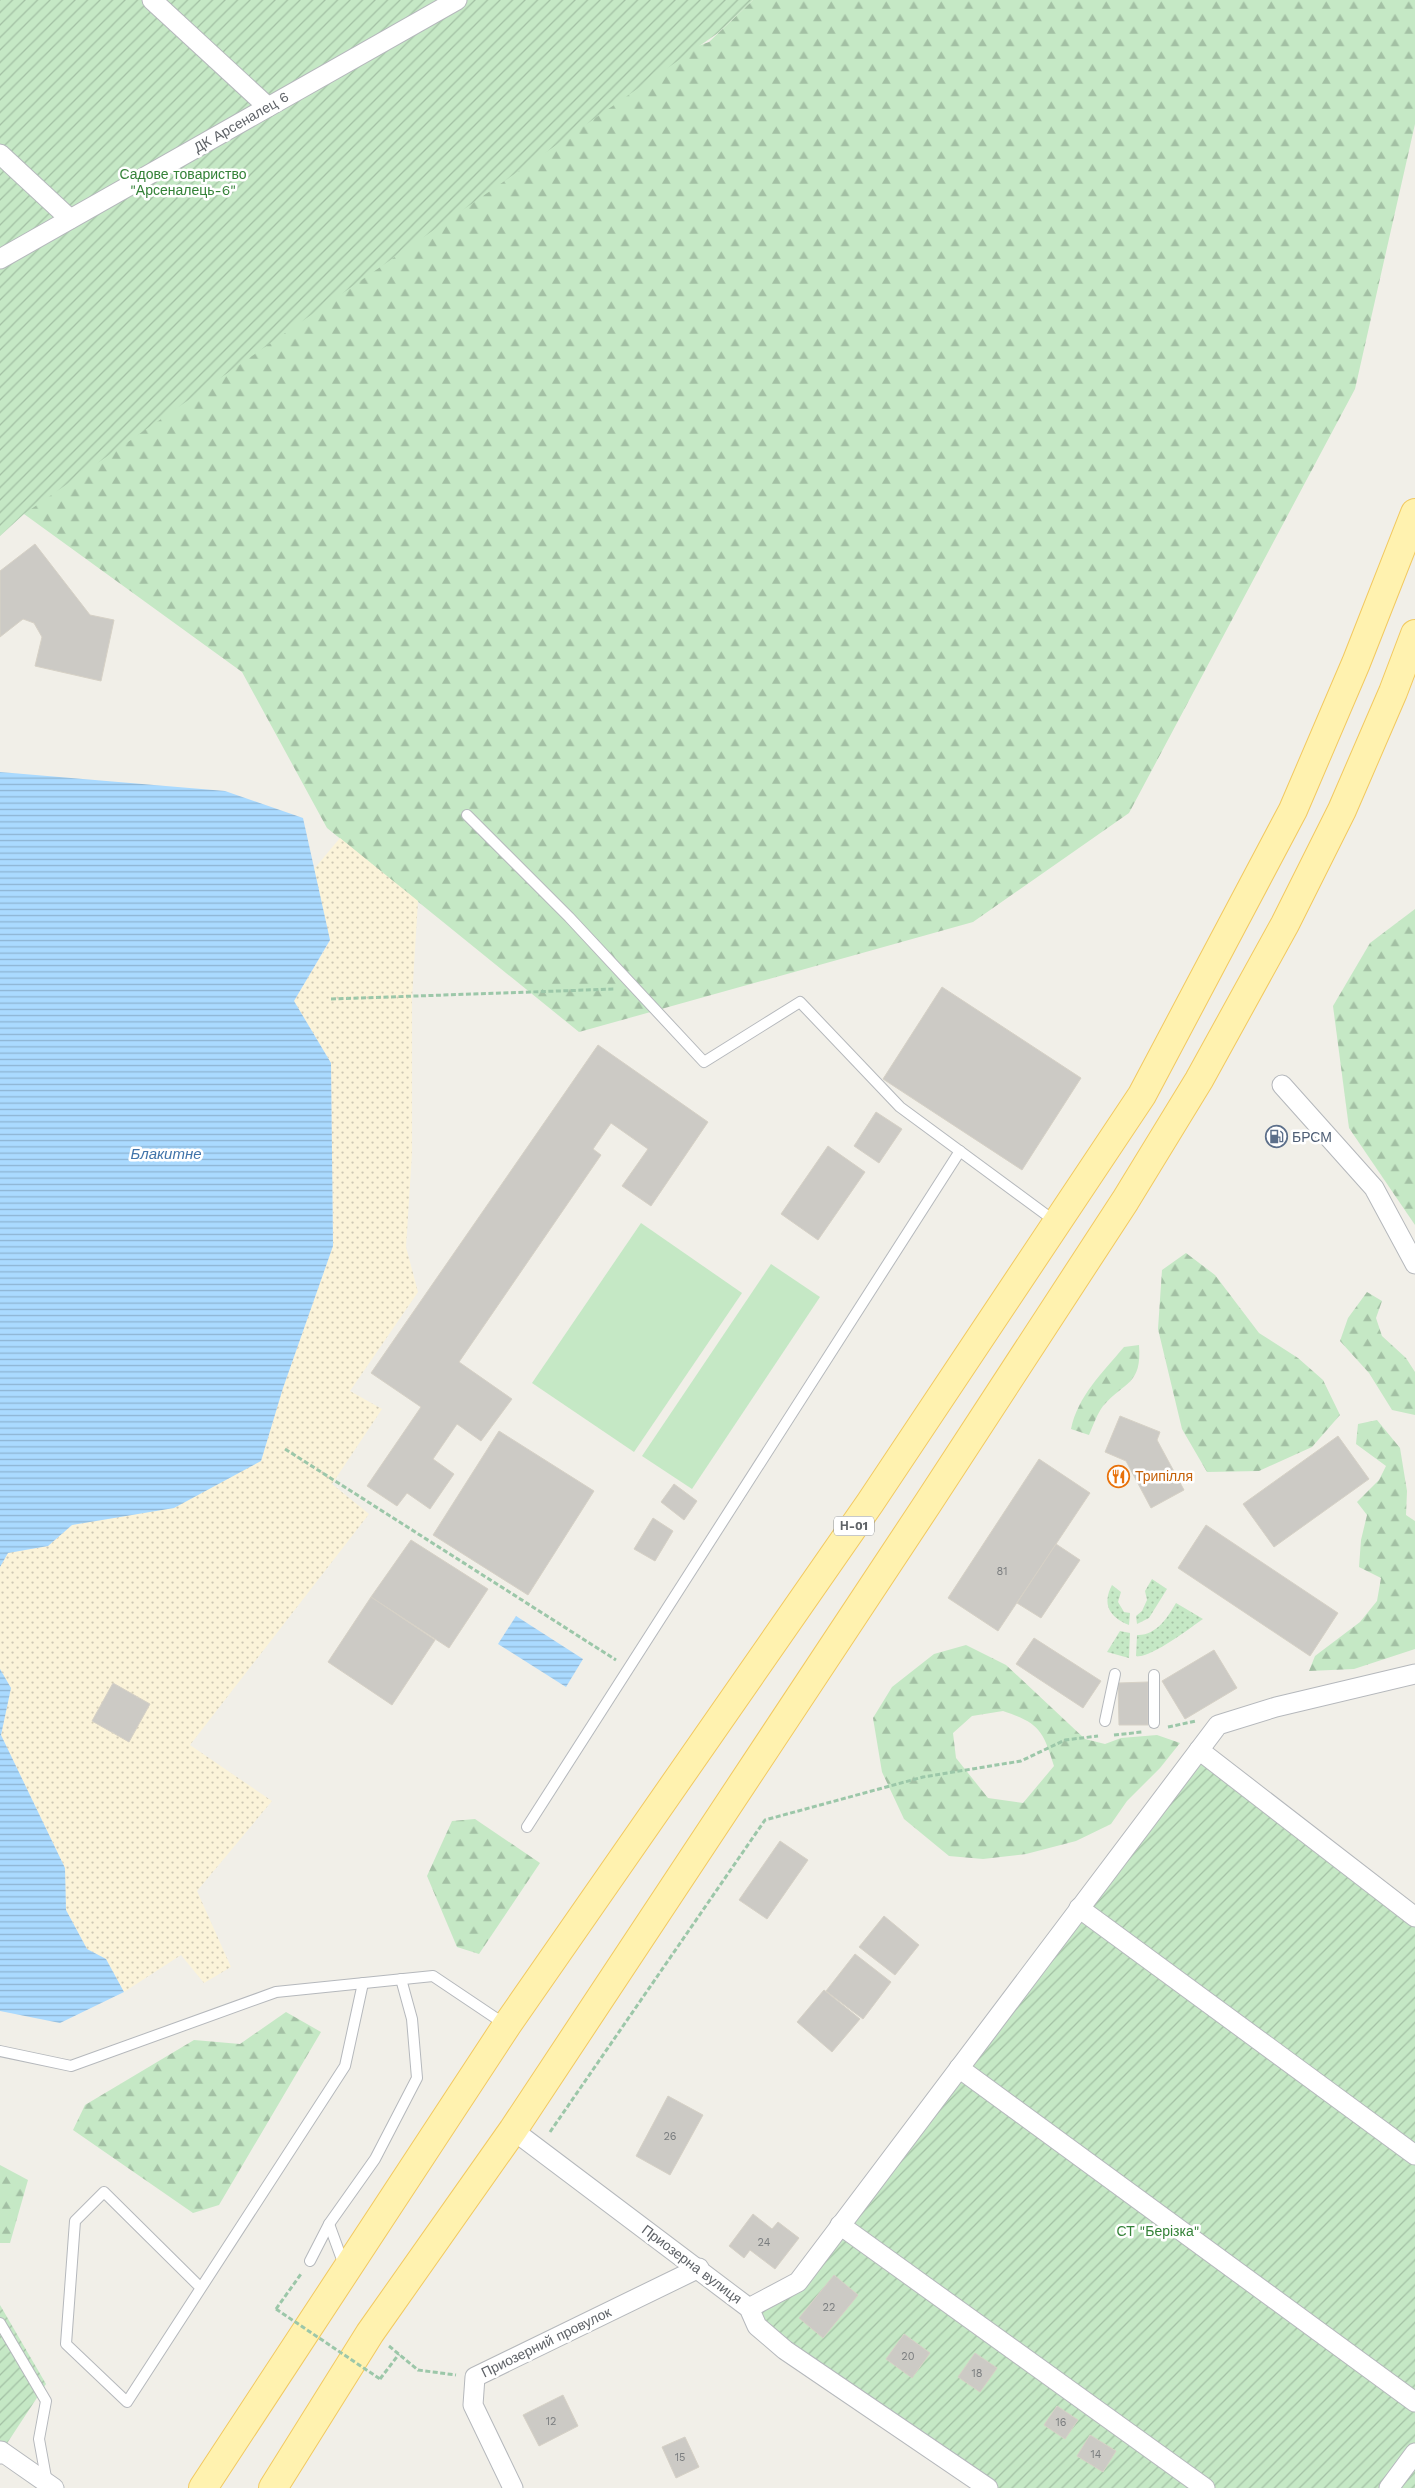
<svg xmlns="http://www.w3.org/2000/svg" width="1415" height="2488" viewBox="0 0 1415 2488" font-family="'Work Sans',sans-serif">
  <defs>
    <pattern id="grass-dots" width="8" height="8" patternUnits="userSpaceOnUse" patternTransform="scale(1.25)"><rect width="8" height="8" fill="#c5e8c5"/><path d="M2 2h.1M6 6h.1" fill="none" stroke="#a3c0a4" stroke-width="1.8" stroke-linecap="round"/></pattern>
    <pattern id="forest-firs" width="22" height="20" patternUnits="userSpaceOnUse" patternTransform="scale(1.25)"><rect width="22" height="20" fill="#c5e8c5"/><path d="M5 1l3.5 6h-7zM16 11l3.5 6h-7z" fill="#a3c0a4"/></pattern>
    <pattern id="sand-dots" width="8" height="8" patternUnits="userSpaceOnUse" patternTransform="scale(1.25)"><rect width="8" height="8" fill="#fbf3d9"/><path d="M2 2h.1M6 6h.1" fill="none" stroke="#cec8b4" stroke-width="1.8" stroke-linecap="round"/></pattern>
    <pattern id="garden-furrows" width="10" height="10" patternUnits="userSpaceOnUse" patternTransform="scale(1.25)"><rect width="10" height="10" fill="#c5e8c5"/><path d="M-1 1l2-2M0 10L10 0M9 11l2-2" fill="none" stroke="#a3c0a4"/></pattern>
    <pattern id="water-rules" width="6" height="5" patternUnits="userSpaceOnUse" patternTransform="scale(1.25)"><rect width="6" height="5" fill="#aadaff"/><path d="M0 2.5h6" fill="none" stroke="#8eb4d2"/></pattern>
  </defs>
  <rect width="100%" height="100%" fill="#f1efe8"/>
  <g fill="url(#grass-dots)">
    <polygon points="1152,1579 1167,1589 1149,1618 1137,1624 1136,1616 1142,1611 1147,1600 1145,1591"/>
    <path d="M1112 1585 1121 1592 1118 1602 1124 1612 1130 1613 1129 1625C1109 1617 1102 1604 1112 1585Z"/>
    <path d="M1176 1603 1203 1619C1190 1628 1150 1659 1136 1656L1137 1635C1156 1636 1168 1617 1176 1603Z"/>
    <polygon points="1120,1631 1130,1633 1129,1658 1107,1652"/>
  </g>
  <g fill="url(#forest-firs)" fill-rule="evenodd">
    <polygon points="753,0 1415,0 1415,124 1355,389 1129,813 973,922 579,1032 327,828 242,672 24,514 262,207 709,42"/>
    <polygon points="1415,909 1415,1225 1349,1128 1333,1006 1370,943"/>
    <polygon points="1186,1253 1215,1275 1259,1333 1298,1358 1323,1380 1340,1415 1312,1447 1259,1471 1207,1472 1182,1429 1158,1329 1162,1270"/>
    <polygon points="1367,1292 1382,1301 1376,1318 1382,1336 1406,1358 1415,1372 1415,1415 1392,1410 1369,1373 1340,1341 1348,1318"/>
    <path d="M1139 1345C1142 1385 1125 1381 1103 1406 1097 1414 1093 1426 1089 1435L1071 1429C1078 1396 1102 1373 1124 1347Z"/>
    <polygon points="1377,1420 1400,1448 1407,1491 1406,1515 1415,1521 1415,1649 1354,1669 1309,1671 1315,1656 1360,1622 1377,1601 1381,1578 1359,1567 1361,1540 1367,1515 1357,1502 1379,1480 1386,1466 1356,1444 1358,1424"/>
    <path d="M966 1645 1006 1665 1085 1739 1105 1744 1121 1738 1157 1735 1180 1743 1160 1768 1127 1801 1111 1824 1076 1841 1026 1854 983 1859 949 1856 904 1819 882 1772 873 1718 892 1687 934 1654ZM1003 1711C1039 1723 1043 1730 1054 1766L1023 1803 988 1798 956 1758 953 1733 972 1716Z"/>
    <polygon points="475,1819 540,1863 479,1954 457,1947 427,1876 452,1821"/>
    <polygon points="286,2012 321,2032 219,2205 193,2213 73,2130 85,2105 194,2040 240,2044"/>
    <polygon points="0,2165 28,2180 10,2243 0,2243"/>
  </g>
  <polygon fill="url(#sand-dots)" points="340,838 418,901 412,998 412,1153 406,1247 418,1292 350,1391 382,1409 332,1484 369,1514 190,1745 272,1801 197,1891 231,1967 204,1983 181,1955 124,1992 106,1959 87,1949 66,1910 65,1868 1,1735 11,1688 0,1669 0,1567 8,1553 48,1546 72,1525 137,1514 261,1461 283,1388 333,1246 331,1063 294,1001 330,941 314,869"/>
  <g fill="#c5e8c5">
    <polygon points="641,1223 742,1293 634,1452 532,1383"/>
    <polygon points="771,1264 820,1297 692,1489 642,1456"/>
  </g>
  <g fill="url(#garden-furrows)">
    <polygon points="0,0 753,0 718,33 24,514 0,536"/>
    <polygon points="1199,1750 1415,1913 1415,2488 986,2488 785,2350 749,2308 798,2282"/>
    <polygon points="0,2305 46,2384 0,2454"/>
  </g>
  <g fill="url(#water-rules)">
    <polygon points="0,772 225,791 303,818 330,940 294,1001 331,1063 333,1246 283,1388 261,1461 174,1508 72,1525 48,1546 8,1553 0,1567"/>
    <polygon points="516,1616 583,1659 566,1687 498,1644"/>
    <polygon points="0,1669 11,1688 1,1735 65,1868 66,1910 87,1949 106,1959 124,1992 60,2023 0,2011"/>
  </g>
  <g fill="#cccac5" stroke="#d6d1c6">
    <polygon points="35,544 90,615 114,620 101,681 35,666 42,637 34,623 23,619 0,637 0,571"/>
    <polygon points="942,987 1081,1078 1022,1170 883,1079"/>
    <polygon points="598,1045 708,1122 651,1206 622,1186 648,1149 611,1123 593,1149 601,1155 459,1362 512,1399 481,1441 457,1424 433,1459 454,1474 430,1509 407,1493 397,1506 367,1486 421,1407 371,1373"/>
    <polygon points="876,1112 902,1129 879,1163 854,1146"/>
    <polygon points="828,1146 865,1172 818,1240 781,1214"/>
    <polygon points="1120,1416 1160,1432 1157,1440 1184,1490 1151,1508 1126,1461 1105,1452"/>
    <polygon points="499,1431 594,1491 528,1595 433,1535"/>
    <polygon points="1338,1436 1369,1479 1274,1547 1243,1504"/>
    <polygon points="1039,1459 1090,1493 998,1631 948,1598"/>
    <polygon points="674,1484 697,1501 684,1520 661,1502"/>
    <polygon points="653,1518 673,1531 655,1561 634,1549"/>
    <polygon points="1206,1525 1338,1613 1310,1656 1178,1568"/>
    <polygon points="411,1540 488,1589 449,1648 371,1597"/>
    <polygon points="1056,1544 1080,1560 1041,1618 1017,1603"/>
    <polygon points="371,1597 435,1640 392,1705 328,1662"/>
    <polygon points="1034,1638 1101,1681 1083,1708 1016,1664"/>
    <polygon points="1214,1650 1237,1688 1185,1719 1162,1681"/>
    <polygon points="1148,1682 1148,1725 1119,1725 1118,1683"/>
    <polygon points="113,1683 150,1704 129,1742 92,1721"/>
    <polygon points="780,1841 808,1860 767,1919 739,1900"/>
    <polygon points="884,1916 919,1945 895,1975 859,1947"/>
    <polygon points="855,1954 891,1982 863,2019 826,1991"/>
    <polygon points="824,1990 860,2019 832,2052 797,2022"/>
    <polygon points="668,2096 703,2115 670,2175 636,2156"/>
    <polygon points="753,2214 772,2229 778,2222 799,2238 775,2269 750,2250 744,2258 729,2246"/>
    <polygon points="834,2275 858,2295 823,2338 799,2318"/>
    <polygon points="904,2334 930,2353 912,2378 886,2359"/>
    <polygon points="975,2353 997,2368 980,2392 958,2377"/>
    <polygon points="563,2395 578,2426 539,2446 523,2415"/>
    <polygon points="1057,2406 1078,2420 1065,2439 1044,2425"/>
    <polygon points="1090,2435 1116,2451 1103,2472 1077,2456"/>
    <polygon points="685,2437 699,2467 676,2478 662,2447"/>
  </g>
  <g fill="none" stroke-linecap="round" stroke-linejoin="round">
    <defs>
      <g id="lane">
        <polyline points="467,815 569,917 704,1062 800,1002 900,1107 1056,1222"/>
        <polyline points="1154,1675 1154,1723"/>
        <polyline points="1105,1721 1115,1674"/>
        <polyline points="527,1827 960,1151"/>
        <polyline points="0,2051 71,2066 276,1992 433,1976 506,2025"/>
        <polyline points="329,2224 344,2265"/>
        <polyline points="310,2261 329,2224 375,2159 417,2078 412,2019 401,1979"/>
        <polyline points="201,2288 104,2192 75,2221 66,2344 127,2402 345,2066 363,1983"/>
        <polyline points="0,2323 46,2401 39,2439 47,2483"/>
      </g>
      <g id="street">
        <polyline points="152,0 268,107"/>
        <polyline points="0,154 70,219"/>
        <polyline points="0,259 457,0"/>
        <polyline points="1282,1085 1374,1188 1415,1264"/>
        <polyline points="1199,1750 1415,1917"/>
        <polyline points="1079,1908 1415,2155"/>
        <polyline points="959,2068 1415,2402"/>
        <polyline points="513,2130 749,2308 757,2326 785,2350 988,2488"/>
        <polyline points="840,2225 1205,2488"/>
        <polyline points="749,2308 798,2282 1218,1725 1276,1707 1415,1674"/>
        <polyline points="0,2454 1,2451 54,2488"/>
        <polyline points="513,2488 473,2405 475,2377 699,2268"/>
        <polyline points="1389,2488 1415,2453"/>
      </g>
      <g id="primary">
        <polyline points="203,2488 507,2025 870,1503 1142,1095 1293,810 1356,663 1415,513"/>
        <polyline points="273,2488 370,2333 513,2130 928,1503 1125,1201 1199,1080 1285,924 1342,810 1393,692 1415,634"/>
      </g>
    </defs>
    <use href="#lane" stroke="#b5b8bc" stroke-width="12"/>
    <use href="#street" stroke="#b5b8bc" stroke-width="21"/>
    <use href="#primary" stroke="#f2c960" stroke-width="30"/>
    <g stroke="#9cc7a9" stroke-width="3" stroke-dasharray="5 2.5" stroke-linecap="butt">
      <polyline points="331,999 615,989"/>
      <polyline points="285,1449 616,1660"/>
      <polyline points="1168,1727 1196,1721"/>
      <polyline points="1114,1735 1142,1732"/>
      <polyline points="550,2132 765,1820 923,1777 1021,1761 1065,1740 1098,1736"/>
      <polyline points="276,2309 301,2274"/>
      <polyline points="389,2346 418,2370 456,2375"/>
      <polyline points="380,2379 399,2354"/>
    </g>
    <use href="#lane" stroke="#fff" stroke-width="10"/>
    <use href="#street" stroke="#fff" stroke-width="19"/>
    <use href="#primary" stroke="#fff2af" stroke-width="28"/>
    <polyline stroke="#9cc7a9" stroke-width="3" stroke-dasharray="5 2.5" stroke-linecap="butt" points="276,2309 380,2379"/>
  </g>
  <defs>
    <symbol id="fuel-ring" viewBox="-11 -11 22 22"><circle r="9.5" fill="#fff" stroke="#5c6f8a" stroke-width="1.5"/><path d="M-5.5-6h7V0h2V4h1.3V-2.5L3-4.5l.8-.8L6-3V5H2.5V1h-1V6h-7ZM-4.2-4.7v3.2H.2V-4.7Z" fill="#5c6f8a"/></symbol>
    <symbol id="restaurant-ring" viewBox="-11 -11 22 22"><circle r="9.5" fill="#fff" stroke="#e8710a" stroke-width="1.5"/><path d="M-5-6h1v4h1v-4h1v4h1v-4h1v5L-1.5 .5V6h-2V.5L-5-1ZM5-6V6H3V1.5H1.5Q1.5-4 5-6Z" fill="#e8710a"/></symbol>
  </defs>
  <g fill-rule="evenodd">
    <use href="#fuel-ring" x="1264" y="1124" width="25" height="25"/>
    <use href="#restaurant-ring" x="1106" y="1464" width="25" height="25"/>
  </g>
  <g text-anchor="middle" stroke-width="5" stroke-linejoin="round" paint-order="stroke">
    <g font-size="11" fill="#7a7d7f">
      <text x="1002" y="1575">81</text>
      <text x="670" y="2140">26</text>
      <text x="764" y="2246">24</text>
      <text x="829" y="2311">22</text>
      <text x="908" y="2360">20</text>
      <text x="977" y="2377">18</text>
      <text x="551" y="2425">12</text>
      <text x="1061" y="2426">16</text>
      <text x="1096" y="2458">14</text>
      <text x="680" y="2461">15</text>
    </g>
    <rect fill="#fff" stroke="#8f9295" stroke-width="1" x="834" y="1516.5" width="40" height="19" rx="4"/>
    <g font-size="12" font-weight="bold" fill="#5f6368">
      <text x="854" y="1530">Н-01</text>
    </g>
    <g font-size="14" fill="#5f6368" stroke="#fff">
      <text transform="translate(241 122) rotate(-30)" y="5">ДК Арсеналец 6</text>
      <text transform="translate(692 2264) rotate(37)" y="5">Приозерна вулиця</text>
      <text transform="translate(546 2342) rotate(-26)" y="5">Приозерний провулок</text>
    </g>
    <g font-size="14" fill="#348238" stroke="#fff">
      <text x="183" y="179">Садове товариство<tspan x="183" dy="16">"Арсеналець-6"</tspan></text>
      <text x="1158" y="2236">СТ "Берізка"</text>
    </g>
    <g font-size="14" fill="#4e5e75" stroke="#fff" text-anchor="start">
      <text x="1292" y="1142">БРСМ</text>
    </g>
    <g font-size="14" fill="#c56008" stroke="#fff" text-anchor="start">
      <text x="1135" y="1481">Трипілля</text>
    </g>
    <g font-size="15" font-style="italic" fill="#4174aa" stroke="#fff">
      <text x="166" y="1159">Блакитне</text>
    </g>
  </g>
</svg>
